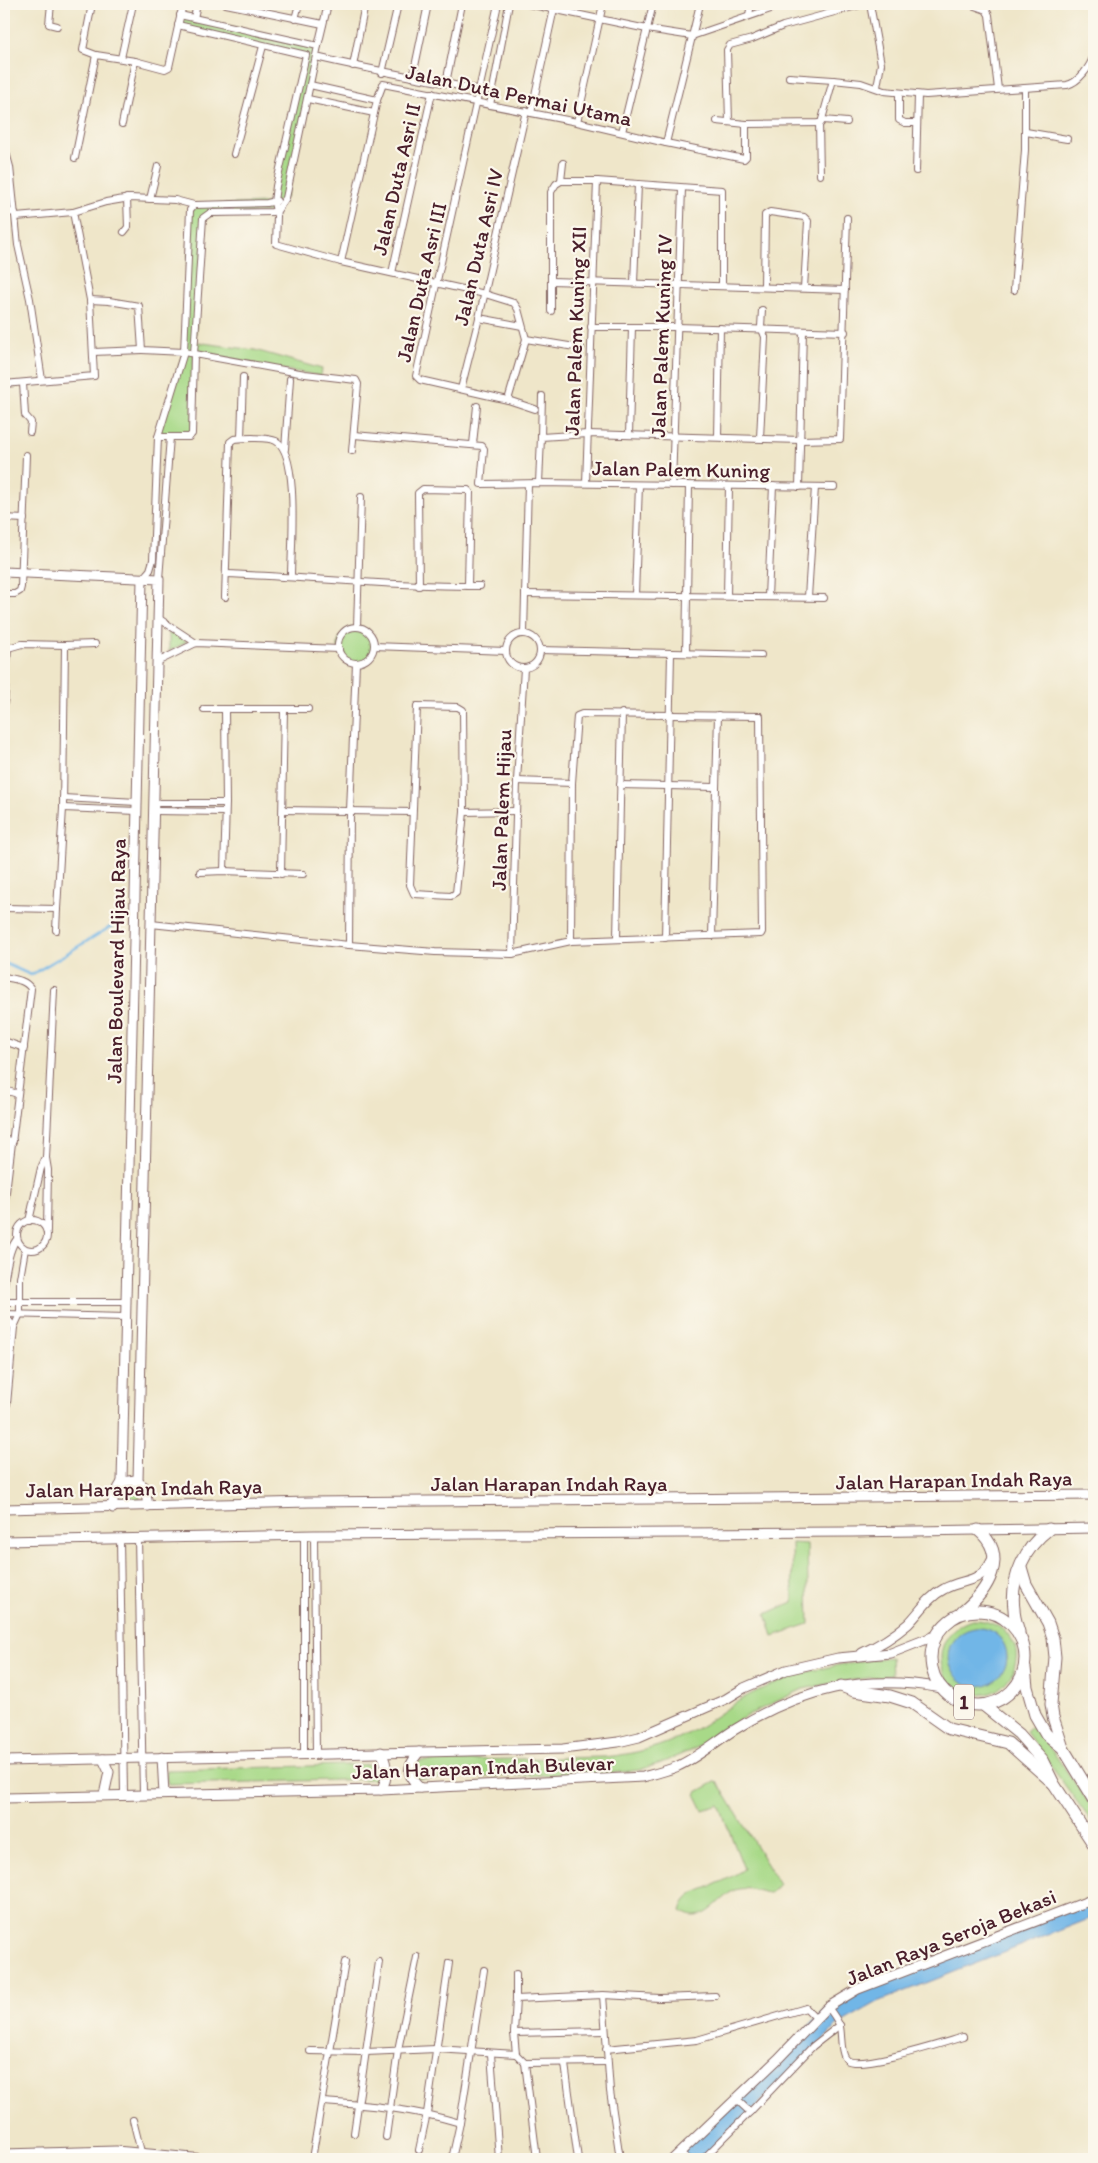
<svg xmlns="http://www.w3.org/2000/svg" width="1098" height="2163" font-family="Itim,sans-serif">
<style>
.green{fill:#a8d988;stroke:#797c5a;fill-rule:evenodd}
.water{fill:#71b6e7;stroke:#5e6a89}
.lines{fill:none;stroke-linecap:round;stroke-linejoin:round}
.stream{stroke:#71b6e7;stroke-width:2.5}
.street-casing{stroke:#846562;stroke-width:8}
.secondary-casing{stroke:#846562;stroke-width:11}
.highway-casing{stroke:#846562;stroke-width:13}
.street{stroke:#fff;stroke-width:6}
.secondary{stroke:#fff;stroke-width:9}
.highway{stroke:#fff;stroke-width:11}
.labels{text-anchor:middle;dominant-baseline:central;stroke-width:4.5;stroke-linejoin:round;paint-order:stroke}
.shield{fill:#fbf7ec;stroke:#7f6065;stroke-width:1}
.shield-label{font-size:20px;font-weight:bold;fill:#4a1f2b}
.street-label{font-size:21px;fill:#4a1f2b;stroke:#fbf7ec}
</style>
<rect width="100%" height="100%" fill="#fbf7ec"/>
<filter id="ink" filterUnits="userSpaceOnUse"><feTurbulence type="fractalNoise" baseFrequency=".02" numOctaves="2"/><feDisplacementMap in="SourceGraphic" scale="10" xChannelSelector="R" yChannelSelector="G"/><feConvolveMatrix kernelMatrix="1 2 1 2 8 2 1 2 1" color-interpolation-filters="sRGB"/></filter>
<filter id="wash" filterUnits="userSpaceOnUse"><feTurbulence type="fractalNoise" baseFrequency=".0096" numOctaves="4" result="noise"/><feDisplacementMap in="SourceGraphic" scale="20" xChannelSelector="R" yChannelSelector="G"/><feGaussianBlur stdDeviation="1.12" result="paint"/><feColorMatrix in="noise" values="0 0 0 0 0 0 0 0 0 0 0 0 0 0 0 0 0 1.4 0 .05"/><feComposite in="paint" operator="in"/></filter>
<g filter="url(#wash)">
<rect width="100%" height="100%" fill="#efe6c9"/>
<g class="green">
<polygon points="182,15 318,46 286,198 274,202 277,211 205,216 195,342 255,350 322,369 321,376 194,354 192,434 158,437 183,352 190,210 194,205 271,203 306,57 178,25"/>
<circle cx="356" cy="645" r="18"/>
<polygon points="169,630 187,642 169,651"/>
<path d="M133,1488L139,1492L140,1502L122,1503C122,1495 125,1489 133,1488Z"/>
<polygon points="792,1543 807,1544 809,1624 773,1636 766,1614 793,1602"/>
<path d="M972,1620C1001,1619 1027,1643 1012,1673C1007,1683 998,1692 986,1694C938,1702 921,1636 972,1620ZM974,1628C994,1628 1006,1639 1007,1659L952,1668L950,1651Z"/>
<path d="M891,1657L892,1675L837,1682L803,1689L746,1716L694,1749L661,1763L639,1770L613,1773L415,1779L416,1764L420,1761L605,1757C635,1754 662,1747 689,1733C711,1722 729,1705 751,1694C799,1670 838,1664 891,1657Z"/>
<polygon points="1034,1725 1094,1810 1094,1825 1026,1732"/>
<polygon points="380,1764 382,1772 380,1779 168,1784 166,1777 167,1770"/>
<path d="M717,1781L779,1884L770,1894C760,1891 746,1886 735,1890C718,1897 704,1928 681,1911C686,1892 700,1892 716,1884C726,1880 735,1875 744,1869L719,1805L703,1810L696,1796L697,1792Z"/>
</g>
<g class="water">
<circle cx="978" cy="1657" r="29"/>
<polygon points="1094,1899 1094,1917 878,2002 839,2024 703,2159 673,2159 828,2007 858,1989"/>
</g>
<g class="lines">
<polyline class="stream" points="4,963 31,975 112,926"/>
</g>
</g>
<g filter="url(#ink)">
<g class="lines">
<g class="street-casing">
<g id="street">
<polyline points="51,4 49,24 57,26"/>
<polyline points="92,4 83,50 96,55 135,61 165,69 169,67 183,4"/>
<polyline points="226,4 323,24"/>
<polyline points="498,4 416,376 420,380 508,400 535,409"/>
<polyline points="528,4 647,29 692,36 785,4"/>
<polyline points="870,4 881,64 877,87"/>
<polyline points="969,4 986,10 989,15 998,89"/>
<polyline points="749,15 751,4"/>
<polyline points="194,18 197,4"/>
<polyline points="295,19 299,4"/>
<polyline points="178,25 306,55 276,186 274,202 277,216 276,244 341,262 485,294 514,303 518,309 526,339 508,400"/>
<polyline points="318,46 328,4"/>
<path d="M316,57C370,70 425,79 480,90"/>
<polyline points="121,58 133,4"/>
<polyline points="353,66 365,4"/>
<polyline points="382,73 398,4"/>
<polyline points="413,76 428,4"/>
<polyline points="789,77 833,80"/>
<polyline points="446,83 462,4"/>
<polyline points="310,85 377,100"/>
<polyline points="899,93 899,120 905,123 917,123"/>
<polyline points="308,99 374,113"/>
<polyline points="490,105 509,4"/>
<polyline points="531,113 555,4"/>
<polyline points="823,120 847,122"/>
<path d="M717,121L746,124L821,123L833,80L861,83L884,91L926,95L1067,85C1079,82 1090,67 1094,55"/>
<polyline points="577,122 603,4"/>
<polyline points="729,122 727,50 730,45 752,39 783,26 864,4"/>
<polyline points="819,123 820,175"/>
<polyline points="122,124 135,61"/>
<polyline points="622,132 653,4"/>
<polyline points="1026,132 1067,139"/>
<polyline points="666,143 700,4"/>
<polyline points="4,145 10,167 18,245 30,299 42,380"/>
<polyline points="234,154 263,46"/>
<polyline points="75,158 96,55"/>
<polyline points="916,171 918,95"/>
<polyline points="561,181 563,163"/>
<polyline points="150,199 158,166"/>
<polyline points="4,211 15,213"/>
<polyline points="16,217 73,212 106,202 130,198 175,200 194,205"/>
<polyline points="124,232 128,227 127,198"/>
<polyline points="341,262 377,100 383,84 577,122 666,143 744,159 746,157 746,124"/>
<polyline points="392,273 432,93"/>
<polyline points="551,281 845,290"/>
<polyline points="634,283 638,184"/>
<polyline points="764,287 765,215 770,212 804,217 808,221 804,288"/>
<polyline points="1014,290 1025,150 1025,88"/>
<polyline points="90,300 109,301 139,306 142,350 184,352 305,374 356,380 358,384 352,451"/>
<polyline points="551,311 551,192 556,184 561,181 597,181 722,190 722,285"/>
<polyline points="479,318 522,326"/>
<polyline points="591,327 677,327 845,332"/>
<polyline points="526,339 581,348"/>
<polyline points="93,352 142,350"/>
<polyline points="23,383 25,415 31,422 30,432"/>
<polyline points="4,384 94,376 90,300 73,212"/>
<polyline points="461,389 479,318 526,111"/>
<polyline points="354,435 482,446 484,449 481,484 539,483 834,487"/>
<polyline points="629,435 632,327"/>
<polyline points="158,437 189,437 192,434 194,354 203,218 210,213 272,212 277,211 286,198 318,46 180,15"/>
<polyline points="541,437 542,396"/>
<polyline points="718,437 720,328"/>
<polyline points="241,438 243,377"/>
<polyline points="760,438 765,337 761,327 762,310"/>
<polyline points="473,444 477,406"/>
<polyline points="285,449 290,379"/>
<polyline points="539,483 541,437 588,434 801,440 840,439 847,218"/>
<polyline points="586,483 597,181"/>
<polyline points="672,485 682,188"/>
<polyline points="799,487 803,331"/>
<polyline points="4,518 24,519"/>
<path d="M226,574C311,577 395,587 480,586"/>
<polyline points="142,579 150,570 153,560 158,437 184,352 190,210 194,205 267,203 277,201"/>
<polyline points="159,579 170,437"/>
<polyline points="419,586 418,493 423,489 468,490 470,492 468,586"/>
<polyline points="4,594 15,594 20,591 21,587 26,455"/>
<polyline points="525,594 824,598"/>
<polyline points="635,595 639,485"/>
<polyline points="727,596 729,486"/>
<path d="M225,597L230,442L234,439C244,438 268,437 276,441C300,454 291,550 291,576"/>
<polyline points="768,597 773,486"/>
<polyline points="808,597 815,487"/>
<polyline points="158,618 196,643"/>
<circle cx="356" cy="645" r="18"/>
<polyline points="357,627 361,497"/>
<polyline points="524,633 528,484"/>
<circle cx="523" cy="651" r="17"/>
<polyline points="65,645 95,644"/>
<polyline points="374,646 506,651"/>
<polyline points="540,650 761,655"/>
<polyline points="686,653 689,486"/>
<polyline points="157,662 196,643 339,649"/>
<polyline points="4,706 8,648 22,644 65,645 63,808 57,909 4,908"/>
<polygon points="417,706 458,707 463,710 464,812 456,893 451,896 414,894 410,885"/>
<polyline points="204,709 308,709"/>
<polyline points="517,781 572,783"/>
<polyline points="620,785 715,787"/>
<polyline points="63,798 137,802"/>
<polyline points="154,803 226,803"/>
<polyline points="63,808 137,811"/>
<polyline points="283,810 412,812"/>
<polyline points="154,811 225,812"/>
<polyline points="464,812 516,811"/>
<polyline points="224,871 226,803 225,709"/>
<polyline points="200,872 224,871 303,874"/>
<polyline points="281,874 284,709"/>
<polyline points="151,924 349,945 435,952 512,954 571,941 761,934 762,932 760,716 582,714 577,716 572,783 571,941"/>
<polyline points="56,930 57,909"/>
<polyline points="712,936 718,715"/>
<polyline points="617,938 622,713"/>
<polyline points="665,938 671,653"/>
<polyline points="349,945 350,811 356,663"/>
<polyline points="512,954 517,781 524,668"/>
<path d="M4,977C14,979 26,980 31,989L4,1208"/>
<polyline points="4,1041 24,1048"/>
<polyline points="4,1090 18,1094"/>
<polyline points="4,1140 13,1141"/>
<circle cx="32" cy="1235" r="15"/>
<polyline points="29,1221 41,1168 45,1159"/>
<polyline points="47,1230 48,1170 46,1158 54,990"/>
<polyline points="4,1302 126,1302"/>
<polyline points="4,1314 126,1317"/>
<path d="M14,1327C11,1323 6,1318 5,1313C0,1299 7,1250 17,1239"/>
<polyline points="4,1408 7,1404 14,1327 20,1314 20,1278 25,1249"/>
<polyline points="314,1535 316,1755"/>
<polyline points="138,1538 143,1794"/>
<polyline points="120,1539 124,1794"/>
<polyline points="304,1755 304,1535"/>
<polyline points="516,1974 516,1999"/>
<polyline points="603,1995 610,2091 620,2159"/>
<path d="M828,2007C832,2013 838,2020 840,2027C842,2035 840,2054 847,2060C860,2070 945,2042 963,2037"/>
<polyline points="514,2033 605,2031"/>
<polyline points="606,2049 697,2040 806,2008 817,2019"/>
<polyline points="310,2051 366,2052 436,2049 516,2054 525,2063 537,2159"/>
<polyline points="491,2054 499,2159"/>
<polyline points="516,2054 514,2033 516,1999 603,1995 660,1998 715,1996"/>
<polyline points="525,2063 607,2062"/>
<polyline points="565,2064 578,2159"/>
<polyline points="736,2099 750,2112 813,2046 840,2025"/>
<path d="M323,2102C370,2105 414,2109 460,2123"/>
<polyline points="133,2120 141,2152"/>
<polyline points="354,2133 379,1962"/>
<polyline points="386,2137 398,2050 417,1957"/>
<polyline points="419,2150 427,2113 449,1963"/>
<polyline points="680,2153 688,2159"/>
<polyline points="312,2159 345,1962"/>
<polyline points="452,2159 460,2123 484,1970"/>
<polyline points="703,2159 750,2112"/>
</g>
</g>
<g class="secondary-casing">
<g id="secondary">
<polyline points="4,572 159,579 138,1481"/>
<polyline points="122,1482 142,579"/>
<polyline points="113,1508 113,1497 122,1482 135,1480 145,1487 148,1506"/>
<polyline points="4,1509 309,1502 1094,1495"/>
<polyline points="4,1541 314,1535 852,1532 1094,1528"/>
<path d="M862,1653C878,1646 894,1636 908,1624C920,1612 928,1597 944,1589C964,1578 981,1584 992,1560"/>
<path d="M419,1752C407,1767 405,1774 420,1788"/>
<polyline points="162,1757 164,1794"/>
<polyline points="103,1759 109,1772 104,1795"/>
<polyline points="4,1761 563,1749 618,1742 639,1737 726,1699 744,1688 786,1670 838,1658 891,1653 937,1635"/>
<path d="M381,1790C389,1777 388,1765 381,1752"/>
<path d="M4,1798L381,1790L643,1777C654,1774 666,1771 676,1767C697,1758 715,1742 734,1730C801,1688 864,1674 942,1688"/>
<polyline points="4,2154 116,2151 204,2159"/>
<polyline points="673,2159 778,2059 828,2007 858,1989 1094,1899"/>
</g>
</g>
<g class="highway-casing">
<g id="highway">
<polyline points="1021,1567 1026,1584 1048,1623 1053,1638 1055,1657 1051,1704 1053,1717 1063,1748"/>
<circle cx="978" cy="1658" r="47"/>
<path d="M962,1612C988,1591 1010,1556 978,1530"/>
<path d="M1019,1632C1017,1625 1014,1617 1014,1609C1010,1578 1025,1547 1049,1529"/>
<polyline points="1025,1668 1027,1687 1035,1715 1046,1734 1063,1748 1094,1799"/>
<polyline points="841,1686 854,1691 890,1696 912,1703 949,1729 1008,1743 1054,1784"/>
<polyline points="983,1705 1019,1734 1042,1760 1054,1784 1094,1845"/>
</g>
</g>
<use href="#street" class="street"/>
<use href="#secondary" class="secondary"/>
<use href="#highway" class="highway"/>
</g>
</g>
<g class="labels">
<rect class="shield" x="954" y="1684.5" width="20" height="35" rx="4"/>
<g class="shield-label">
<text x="964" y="1702">1</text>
</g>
<g class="street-label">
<text transform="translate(519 95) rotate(12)">Jalan Duta Permai Utama</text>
<text transform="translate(396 179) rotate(-77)">Jalan Duta Asri II</text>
<text transform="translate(478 247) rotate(-77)">Jalan Duta Asri IV</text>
<text transform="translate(421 282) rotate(-77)">Jalan Duta Asri III</text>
<text transform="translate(575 331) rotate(-88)">Jalan Palem Kuning XII</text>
<text transform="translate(661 336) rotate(-88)">Jalan Palem Kuning IV</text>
<text transform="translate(681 469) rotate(1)">Jalan Palem Kuning</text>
<text transform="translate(501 810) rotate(-88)">Jalan Palem Hijau</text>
<text transform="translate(116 961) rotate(-89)">Jalan Boulevard Hijau Raya</text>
<text transform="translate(954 1480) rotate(-1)">Jalan Harapan Indah Raya</text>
<text x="549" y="1483">Jalan Harapan Indah Raya</text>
<text transform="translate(144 1488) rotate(-1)">Jalan Harapan Indah Raya</text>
<text transform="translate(483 1767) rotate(-2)">Jalan Harapan Indah Bulevar</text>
<text transform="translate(951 1937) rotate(-22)">Jalan Raya Seroja Bekasi</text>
</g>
</g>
<rect width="1098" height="2163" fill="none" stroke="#fbf7ec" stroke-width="20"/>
</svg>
